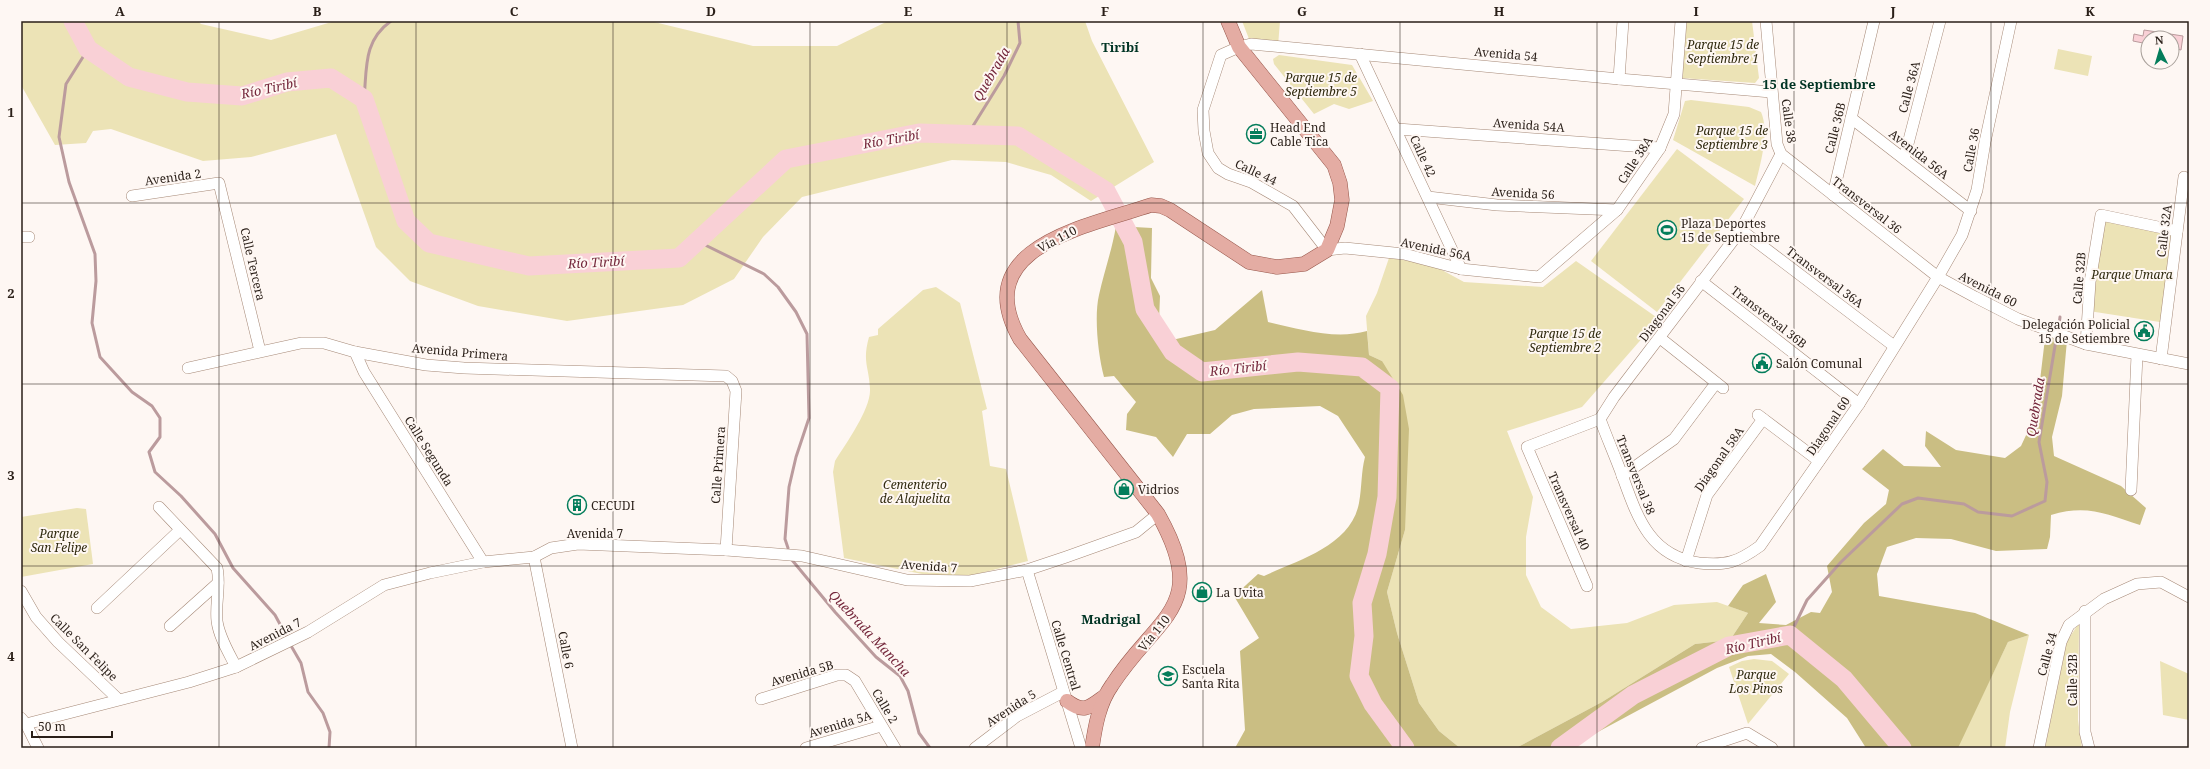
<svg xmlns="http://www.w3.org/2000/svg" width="2210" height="769" font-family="'Noto Serif',serif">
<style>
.green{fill:#ece3b6}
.forest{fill:#cabe83}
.water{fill:#f9d0d6;stroke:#bb9b9d}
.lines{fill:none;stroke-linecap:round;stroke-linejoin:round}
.stream{stroke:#bb9b9d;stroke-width:3}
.river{stroke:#f9d0d6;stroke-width:19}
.minor-casing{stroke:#a68977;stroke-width:12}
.major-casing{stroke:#97574b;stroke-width:15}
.minor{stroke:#fff;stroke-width:11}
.major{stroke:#e4aca3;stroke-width:14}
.grid{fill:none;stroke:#2a1f18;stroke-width:1;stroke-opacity:0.55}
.labels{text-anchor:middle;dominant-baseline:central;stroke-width:4;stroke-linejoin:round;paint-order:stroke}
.park-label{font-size:12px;font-style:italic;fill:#2f290e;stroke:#fef7f3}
.street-label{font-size:12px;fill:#2a1f18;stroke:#fef7f3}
.poi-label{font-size:12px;fill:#2a1f18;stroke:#fef7f3;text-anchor:start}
.neighbourhood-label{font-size:13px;font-weight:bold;fill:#003424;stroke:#fef7f3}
.water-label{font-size:13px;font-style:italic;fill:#74273b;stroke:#fef7f3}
.neatline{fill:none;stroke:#2a1f18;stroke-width:1.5}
.grid-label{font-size:13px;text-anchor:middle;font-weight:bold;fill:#2a1f18}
</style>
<rect width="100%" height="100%" fill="#fef7f3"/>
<g class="green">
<polygon points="21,21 198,21 201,24 271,40 335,21 650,21 753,46 837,46 888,21 1085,21 1092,41 1154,162 1091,201 1051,175 1006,162 952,160 802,197 763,237 734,279 683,305 567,321 478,306 410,281 376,247 336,134 251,157 203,161 111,129 93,131 86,143 55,145 21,85"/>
<polygon points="1242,21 1280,21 1278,46 1251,44"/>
<polygon points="1685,21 1752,21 1759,78 1755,83 1681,78"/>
<polygon points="2058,49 2092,56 2088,76 2054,69"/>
<polygon points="1279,55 1352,65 1373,101 1349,109 1334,104 1314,114 1274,64 1273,59"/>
<path d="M1691,100L1749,107L1761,112C1770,133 1760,165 1755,186L1673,140L1685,101Z"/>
<polygon points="1677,149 1744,199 1657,312 1591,261"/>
<polygon points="2101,215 2177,231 2166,323 2089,311"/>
<polygon points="1389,258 1431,264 1464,282 1543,287 1576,261 1659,319 1582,407 1507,431 1533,497 1526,537 1526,575 1541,607 1571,629 1627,623 1674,605 1717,602 1748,613 1730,640 1695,644 1602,702 1516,748 1460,748 1439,731 1419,703 1397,633 1387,592 1405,530 1382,361 1369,355 1366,316 1377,293"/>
<path d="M936,287L960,303L987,409L982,411L990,466L1006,469L1028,561L966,577L922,574L844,558L833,472L835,461C846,443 871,409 870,389C869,366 862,362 869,337L878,335V329L923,290Z"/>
<polygon points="77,508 86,509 93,564 21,577 21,517"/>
<polygon points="2079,623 2078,720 2082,748 2045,748 2067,641"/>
<polygon points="2029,635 2010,712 2005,748 1957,748 2008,642"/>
<polygon points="1754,659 1772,661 1789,674 1748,724 1729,667 1742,661"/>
<polygon points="2160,661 2189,674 2189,720 2163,715"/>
</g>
<g class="forest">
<path d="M1116,226L1152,228L1151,278L1160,296L1159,321L1172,340L1215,330L1262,290L1268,322C1299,329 1335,340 1367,331L1369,355L1382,361L1403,395L1409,429L1405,530L1387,592L1397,633L1419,703L1439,731L1460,748H1235L1245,730L1240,651L1259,638L1234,596L1258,574L1264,576C1298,560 1351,546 1359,503C1362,487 1361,472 1365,457L1338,416L1320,406L1254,409L1232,415L1210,434H1187L1173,457L1156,437L1126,430L1127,414L1136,402L1114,376L1104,377C1098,355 1094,316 1099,295C1104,272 1112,250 1116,226Z"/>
<path d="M2046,330L2067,340L2062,396L2052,437L2054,456L2121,486L2146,508L2140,525C2106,514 2087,504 2051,515L2050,537L2047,549L1996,551L1951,539L1916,538L1887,547L1877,574L1879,596L1975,613L2029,635L2008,642L1958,748H1866L1847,718L1795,672L1771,654L1748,656L1717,668L1568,748H1516L1602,702L1695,644L1730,640L1748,613L1728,606L1743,585L1766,574L1776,602L1759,623L1786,625L1811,612L1820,613L1832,592L1827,566L1864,523L1886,504L1889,490L1862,469L1883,449L1904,466L1941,467L1925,446L1926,431L1956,450L2005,458L2021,446L2036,414Z"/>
</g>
<polygon class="water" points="2144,30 2183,36 2181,50 2172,48 2172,38 2148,38 2148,44 2133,41 2134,34 2143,36"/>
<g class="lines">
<g class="stream">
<polyline points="88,49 66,84 59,137 69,182 95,254 96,281 92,323 100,357 132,392 152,406 160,418 160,437 149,452 155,472 181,496 215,534 233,568 275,615 288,639"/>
<path d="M364,99C367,68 363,41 391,21"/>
<polyline points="968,134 1004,76 1020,43 1018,21"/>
<polyline points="697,241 764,274 778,287 796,312 807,334 809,418 796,457 789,487 785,539 788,548"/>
<polyline points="2059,325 2060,317"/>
<polyline points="792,560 835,612 876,657 900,676 908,691 919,733 930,748"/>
<polyline points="1790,635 1807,600 1841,562 1902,504 1918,498 1964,504 1978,512 2012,516 2045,501 2047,482 2039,442 2056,340"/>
<polyline points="290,644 301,663 308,692 323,713 330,732 329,748"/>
</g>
<g class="river">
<polyline points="73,21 88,49 129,77 187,92 242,96 287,82 331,78 364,99 406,221 429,243 529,266 679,258 786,159 919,133 1018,136 1106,191 1133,242 1145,309 1173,352 1202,372 1298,362 1362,367 1390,388 1387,497 1377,554 1362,603 1364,636 1359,676 1373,704 1405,748"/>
<polyline points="1560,748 1633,695 1729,646 1790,635 1844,679 1902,748"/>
</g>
<g class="minor-casing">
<g id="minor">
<polyline points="1681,21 1674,114 1660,148 1617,210 1539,277 1461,269 1404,254 1345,248 1327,250 1293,206 1251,182 1228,174 1218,168 1208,153 1204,131 1203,110 1221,55 1239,47 1251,44 1619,79 1771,92"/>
<polyline points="1766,21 1777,144 1781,154 1938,277 1975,297 2018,319 2086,344 2189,364"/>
<polyline points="1360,54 1461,269"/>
<polyline points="1619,79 1623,21"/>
<polyline points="1851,118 1971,211"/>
<polyline points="1397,129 1660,148"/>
<polyline points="1904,159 1940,21"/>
<polyline points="1833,195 1874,21"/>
<polyline points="132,196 219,183 260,351"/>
<polyline points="1428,197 1497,205 1617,210"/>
<polyline points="1741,230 1894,346"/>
<polyline points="21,237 29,237"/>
<polyline points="1701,281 1859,404"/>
<polyline points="1660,338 1723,388"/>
<polyline points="2086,344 2090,282 2101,215 2177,231"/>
<polyline points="355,352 364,372 483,562"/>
<polyline points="2161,359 2184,177"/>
<polyline points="188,368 301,343 324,343 355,352 426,365 464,368 726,376 732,381 736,391 726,550"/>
<polyline points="1758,415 1819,461"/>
<path d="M1600,419C1607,438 1615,456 1622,475C1637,516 1649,556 1699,563C1726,566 1738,562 1760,546L1859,404L1938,277L1962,235L1977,190L1985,142L2011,21"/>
<polyline points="1622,476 1674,439 1716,383"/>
<polyline points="2131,490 2137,355"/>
<path d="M159,507L217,568C221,585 215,603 217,621C219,637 229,653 236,667"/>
<polyline points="534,557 572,748"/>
<polyline points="1686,561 1707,495 1763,419"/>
<polyline points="1027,570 1081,748"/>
<polyline points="1587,586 1527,447 1600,419 1614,397 1741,230 1781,154"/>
<polyline points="21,591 36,617 58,642 118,699"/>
<polyline points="97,608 180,530"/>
<polyline points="2085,611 2085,732 2089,748"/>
<polyline points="170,626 218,583"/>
<polyline points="761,699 837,675 846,675 855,681 895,748"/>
<polyline points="21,718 26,724 38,748"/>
<polyline points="26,724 189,682 236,667 308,632 384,585 430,573 483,562 534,557 551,548 578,544 726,550 802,556 907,580 970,581 1027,570 1066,557 1136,532 1158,514"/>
<polyline points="806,748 881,726"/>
<polyline points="975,748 1017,716 1063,692"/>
<polyline points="1702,748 1747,733 1772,748"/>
<polyline points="2039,748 2061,642 2069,625 2104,599 2137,584 2161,582 2189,597"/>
</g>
</g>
<g class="major-casing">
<g id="major">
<path d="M1067,701C1084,714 1090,707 1105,696"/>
<path d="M1092,748C1095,727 1099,703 1112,685C1157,615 1211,608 1158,514L1020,339C967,246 1090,226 1151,205L1161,206L1170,210L1249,262L1277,267L1304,264L1327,250L1337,226L1342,200L1340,183L1334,165L1239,47L1228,21"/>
</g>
</g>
<use href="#minor" class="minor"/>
<use href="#major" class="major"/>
</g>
<path class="grid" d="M219,21V748M416,21V748M613,21V748M810,21V748M1007,21V748M1203,21V748M1400,21V748M1597,21V748M1794,21V748M1991,21V748M21,203H2189M21,384H2189M21,566H2189"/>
<defs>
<g id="office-ring" transform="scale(1)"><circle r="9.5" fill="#fef7f3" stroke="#047d5b" stroke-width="1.5"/><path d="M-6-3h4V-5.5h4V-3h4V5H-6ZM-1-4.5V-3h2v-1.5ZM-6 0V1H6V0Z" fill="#047d5b"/></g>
<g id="stadium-ring" transform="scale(1)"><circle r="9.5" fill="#fef7f3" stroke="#047d5b" stroke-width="1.5"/><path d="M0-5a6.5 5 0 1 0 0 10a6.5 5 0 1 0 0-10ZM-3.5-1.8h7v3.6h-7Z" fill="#047d5b"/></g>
<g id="civic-ring" transform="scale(1)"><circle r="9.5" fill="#fef7f3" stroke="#047d5b" stroke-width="1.5"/><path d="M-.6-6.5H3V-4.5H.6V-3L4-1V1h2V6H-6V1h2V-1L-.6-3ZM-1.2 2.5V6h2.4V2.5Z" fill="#047d5b"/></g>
<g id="shop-ring" transform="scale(1)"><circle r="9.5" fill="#fef7f3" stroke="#047d5b" stroke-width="1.5"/><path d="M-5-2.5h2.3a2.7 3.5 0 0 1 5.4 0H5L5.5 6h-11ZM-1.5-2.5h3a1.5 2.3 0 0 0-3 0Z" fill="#047d5b"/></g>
<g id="building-ring" transform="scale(1)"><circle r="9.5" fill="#fef7f3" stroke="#047d5b" stroke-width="1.5"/><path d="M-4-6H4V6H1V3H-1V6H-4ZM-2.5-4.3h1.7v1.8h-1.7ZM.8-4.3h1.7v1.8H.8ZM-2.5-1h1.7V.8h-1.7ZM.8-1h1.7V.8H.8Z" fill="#047d5b"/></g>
<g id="school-ring" transform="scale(1)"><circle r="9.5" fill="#fef7f3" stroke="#047d5b" stroke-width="1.5"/><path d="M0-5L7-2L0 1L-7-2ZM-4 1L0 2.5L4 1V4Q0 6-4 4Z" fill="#047d5b"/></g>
</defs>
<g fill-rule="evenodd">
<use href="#office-ring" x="1256" y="134"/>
<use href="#stadium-ring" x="1667" y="230"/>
<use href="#civic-ring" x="2144" y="331"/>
<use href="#civic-ring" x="1762" y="363"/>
<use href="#shop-ring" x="1124" y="489"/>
<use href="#building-ring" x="577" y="505"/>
<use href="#shop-ring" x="1202" y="592"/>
<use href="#school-ring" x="1168" y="676"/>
</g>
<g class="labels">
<g class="park-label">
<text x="1723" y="44">Parque 15 de<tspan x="1723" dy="14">Septiembre 1</tspan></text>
<text x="1321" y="77">Parque 15 de<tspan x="1321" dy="14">Septiembre 5</tspan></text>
<text x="1732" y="130">Parque 15 de<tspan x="1732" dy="14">Septiembre 3</tspan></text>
<text x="2132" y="274">Parque Umara</text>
<text x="1565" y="333">Parque 15 de<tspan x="1565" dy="14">Septiembre 2</tspan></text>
<text x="915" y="484">Cementerio<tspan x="915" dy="14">de Alajuelita</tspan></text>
<text x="59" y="533">Parque<tspan x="59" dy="14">San Felipe</tspan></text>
<text x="1756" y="674">Parque<tspan x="1756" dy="14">Los Pinos</tspan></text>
</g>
<g class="street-label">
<text transform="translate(1506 54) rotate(5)">Avenida 54</text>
<text transform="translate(1909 87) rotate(-75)">Calle 36A</text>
<text transform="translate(1789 121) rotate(82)">Calle 38</text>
<text transform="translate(1529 125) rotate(4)">Avenida 54A</text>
<text transform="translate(1835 128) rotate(-76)">Calle 36B</text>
<text transform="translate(1971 150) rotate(-80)">Calle 36</text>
<text transform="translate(1919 154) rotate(38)">Avenida 56A</text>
<text transform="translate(1423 156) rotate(65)">Calle 42</text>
<text transform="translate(1635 160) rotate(-57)">Calle 38A</text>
<text transform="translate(1256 172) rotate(25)">Calle 44</text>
<text transform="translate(173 177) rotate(-8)">Avenida 2</text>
<text transform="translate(1523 193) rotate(3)">Avenida 56</text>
<text transform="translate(1867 205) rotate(38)">Transversal 36</text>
<text transform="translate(2164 231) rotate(-83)">Calle 32A</text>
<text transform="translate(1057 239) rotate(-28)">Vía 110</text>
<text transform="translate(1436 249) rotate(12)">Avenida 56A</text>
<text transform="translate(253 264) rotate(77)">Calle Tercera</text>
<text transform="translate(1825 277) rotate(37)">Transversal 36A</text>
<text transform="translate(2079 278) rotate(-85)">Calle 32B</text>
<text transform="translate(1988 289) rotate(27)">Avenida 60</text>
<text transform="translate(1662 313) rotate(-53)">Diagonal 56</text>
<text transform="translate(1769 317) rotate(38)">Transversal 36B</text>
<text transform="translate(460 352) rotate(5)">Avenida Primera</text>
<text transform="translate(1828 426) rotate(-56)">Diagonal 60</text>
<text transform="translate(429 451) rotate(58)">Calle Segunda</text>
<text transform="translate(1719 459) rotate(-55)">Diagonal 58A</text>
<text transform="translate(718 465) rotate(-86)">Calle Primera</text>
<text transform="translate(1636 475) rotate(68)">Transversal 38</text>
<text transform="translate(1569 511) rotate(66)">Transversal 40</text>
<text x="595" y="533">Avenida 7</text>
<text transform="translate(929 566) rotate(4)">Avenida 7</text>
<text transform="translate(1154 633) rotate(-51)">Vía 110</text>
<text transform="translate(275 634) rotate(-27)">Avenida 7</text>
<text transform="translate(84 647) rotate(45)">Calle San Felipe</text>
<text transform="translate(566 650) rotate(79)">Calle 6</text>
<text transform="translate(2047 654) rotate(-75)">Calle 34</text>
<text transform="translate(1066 655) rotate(73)">Calle Central</text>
<text transform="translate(802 673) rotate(-16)">Avenida 5B</text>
<text transform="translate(2072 680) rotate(-90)">Calle 32B</text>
<text transform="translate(885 706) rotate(59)">Calle 2</text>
<text transform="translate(1011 708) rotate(-33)">Avenida 5</text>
<text transform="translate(840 724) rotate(-17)">Avenida 5A</text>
</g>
<g class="poi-label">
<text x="1270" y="127">Head End<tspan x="1270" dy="14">Cable Tica</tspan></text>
<text x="1681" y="223">Plaza Deportes<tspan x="1681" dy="14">15 de Septiembre</tspan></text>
<text x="2130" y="324" text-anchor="end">Delegación Policial<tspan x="2130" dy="14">15 de Setiembre</tspan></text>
<text x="1776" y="363">Salón Comunal</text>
<text x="1138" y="489">Vidrios</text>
<text x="591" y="505">CECUDI</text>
<text x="1216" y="592">La Uvita</text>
<text x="1182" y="669">Escuela<tspan x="1182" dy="14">Santa Rita</tspan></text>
</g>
<g class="neighbourhood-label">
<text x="1120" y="47">Tiribí</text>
<text x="1819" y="84">15 de Septiembre</text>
<text x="1111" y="619">Madrigal</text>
</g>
<g class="water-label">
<text transform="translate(991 74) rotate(-60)">Quebrada</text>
<text transform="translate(269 88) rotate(-12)">Río Tiribí</text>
<text transform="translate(891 139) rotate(-10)">Río Tiribí</text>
<text transform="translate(596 262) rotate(-3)">Río Tiribí</text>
<text transform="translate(1238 368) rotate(-6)">Río Tiribí</text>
<text transform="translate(2035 407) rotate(-81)">Quebrada</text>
<text transform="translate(870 633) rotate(47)">Quebrada Mancha</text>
<text transform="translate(1753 643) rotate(-13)">Río Tiribí</text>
</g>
</g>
<rect width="2210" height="769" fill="none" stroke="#fef7f3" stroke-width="44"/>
<g transform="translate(2160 50) rotate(355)"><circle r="19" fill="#fef7f3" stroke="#a9a19b"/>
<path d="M0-3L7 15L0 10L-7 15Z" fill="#047d5b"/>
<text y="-6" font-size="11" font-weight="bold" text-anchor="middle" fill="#2a1f18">N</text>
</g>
<path d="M32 731v6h80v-6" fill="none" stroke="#2a1f18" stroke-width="2"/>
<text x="38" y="731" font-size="12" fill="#2a1f18" stroke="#fef7f3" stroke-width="3" paint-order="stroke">50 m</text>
<rect x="22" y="22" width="2166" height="725" class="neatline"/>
<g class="grid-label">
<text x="120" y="16">A</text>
<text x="317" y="16">B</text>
<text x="514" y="16">C</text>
<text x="711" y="16">D</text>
<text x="908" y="16">E</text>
<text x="1105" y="16">F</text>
<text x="1302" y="16">G</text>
<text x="1499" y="16">H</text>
<text x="1696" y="16">I</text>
<text x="1893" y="16">J</text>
<text x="2090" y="16">K</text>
<text x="11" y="117">1</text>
<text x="11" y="298">2</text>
<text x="11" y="480">3</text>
<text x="11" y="661">4</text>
</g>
</svg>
